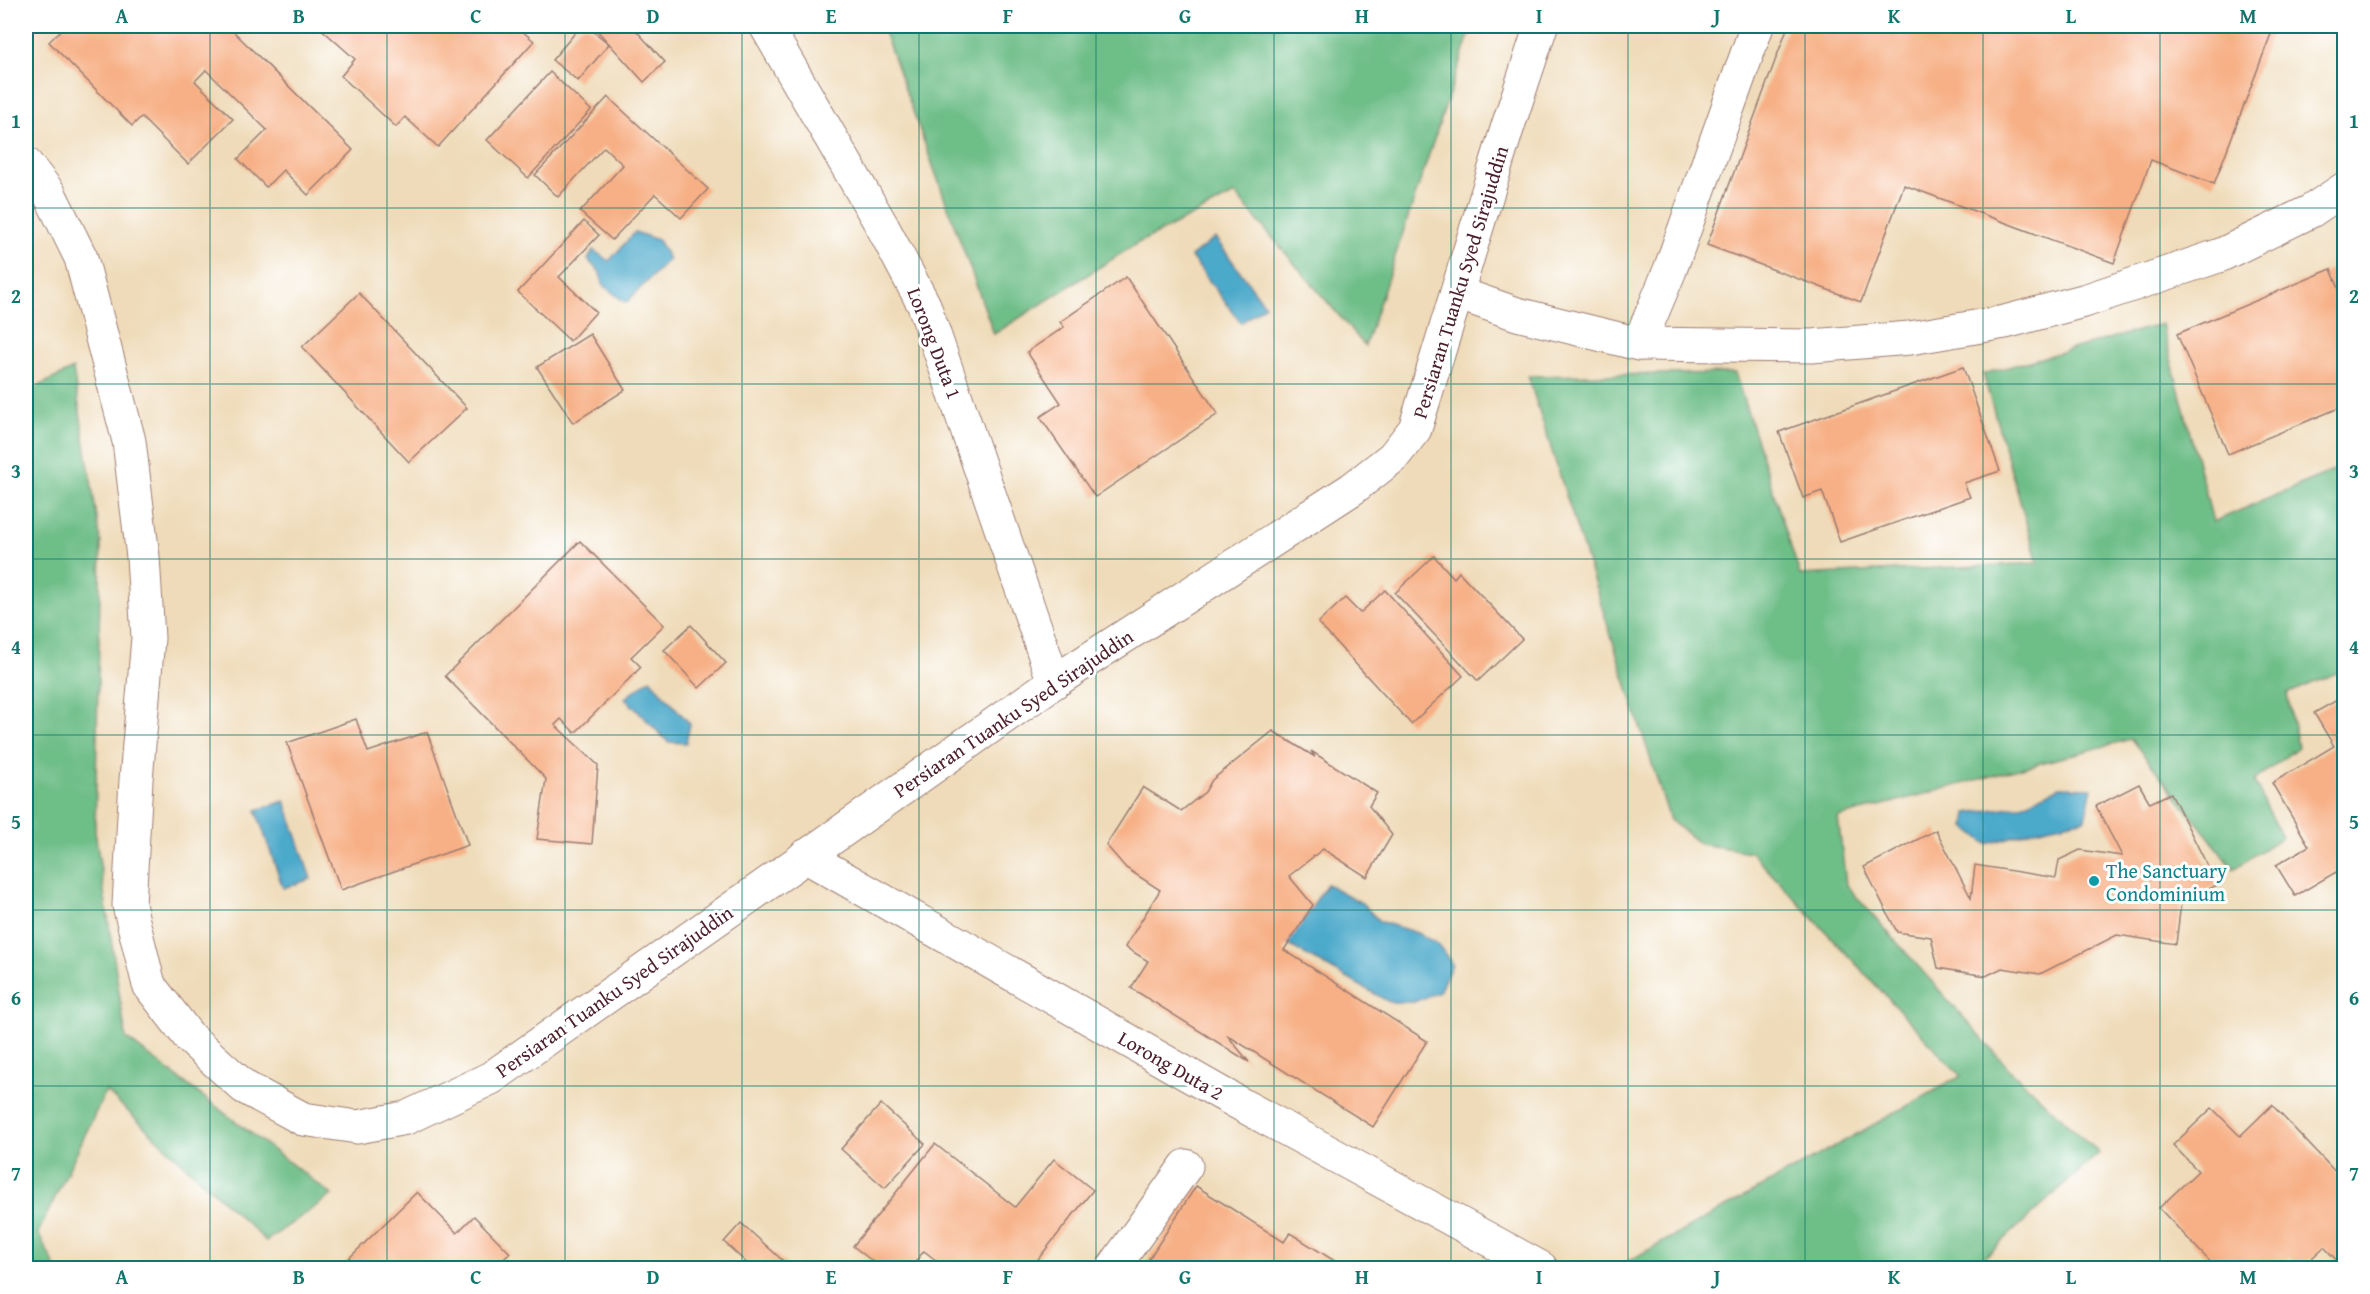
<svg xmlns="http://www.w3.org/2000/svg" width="2370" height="1294" font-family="'Gentium Book Plus',serif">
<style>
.forest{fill:#6ebe88;stroke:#5c6e5a;stroke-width:1.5}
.water{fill:#4ba9ca;stroke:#4a647a;stroke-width:1.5}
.building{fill:#f7b086}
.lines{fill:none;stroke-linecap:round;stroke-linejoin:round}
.minor-casing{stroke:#9c7d72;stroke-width:35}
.minor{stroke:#fff;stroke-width:33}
.grid{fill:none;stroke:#0f766e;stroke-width:1.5;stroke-opacity:0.55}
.culture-dot{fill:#0f9aa8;stroke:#fff;stroke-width:2}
.labels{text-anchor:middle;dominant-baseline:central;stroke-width:6;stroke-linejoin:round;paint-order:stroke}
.street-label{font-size:20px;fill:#4a1f2b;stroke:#fff}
.culture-label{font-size:20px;fill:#0d838f;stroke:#fff;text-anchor:start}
.neatline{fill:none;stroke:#0f766e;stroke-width:2}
.grid-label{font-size:20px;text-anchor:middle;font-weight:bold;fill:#0f766e}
</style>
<rect width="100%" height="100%" fill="#fff"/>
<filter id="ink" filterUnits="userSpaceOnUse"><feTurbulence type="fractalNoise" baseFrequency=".0167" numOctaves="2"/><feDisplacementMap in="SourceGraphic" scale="12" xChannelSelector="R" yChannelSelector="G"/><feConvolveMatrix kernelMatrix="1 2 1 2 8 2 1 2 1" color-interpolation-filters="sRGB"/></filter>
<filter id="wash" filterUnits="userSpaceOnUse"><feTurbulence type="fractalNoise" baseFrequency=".008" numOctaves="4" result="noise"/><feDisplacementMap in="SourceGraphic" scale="24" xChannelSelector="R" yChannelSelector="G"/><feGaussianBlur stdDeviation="1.35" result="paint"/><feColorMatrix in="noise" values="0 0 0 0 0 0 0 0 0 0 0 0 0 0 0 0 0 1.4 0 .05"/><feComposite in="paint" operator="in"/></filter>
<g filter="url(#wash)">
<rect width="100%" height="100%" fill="#efdbb9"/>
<g class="forest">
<polygon points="882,26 1472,26 1365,346 1235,194 1136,244 994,334"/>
<polygon points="2162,324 2213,522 2344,466 2344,670 2287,694 2298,747 2254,781 2282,837 2234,869 2131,739 1838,817 1846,885 2011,1071 2099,1153 1973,1268 1616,1268 1961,1076 1751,852 1700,844 1670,820 1528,376 1735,373 1800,575 2038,563 1983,374"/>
<polygon points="73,369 101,543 95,831 126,1038 332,1195 266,1241 106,1091 38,1233 56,1268 26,1268 26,392"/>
</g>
<g class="water">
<polygon points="635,232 658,240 669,259 626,303 604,286 599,271 588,260 593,250 609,261"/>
<polygon points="1215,238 1265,305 1241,323 1191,257"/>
<polygon points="650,679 690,724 686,743 668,742 625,698"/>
<polygon points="2060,787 2092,788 2085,819 2043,828 1987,844 1965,827 1967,813 2019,806"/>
<polygon points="285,801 311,879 283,888 256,810"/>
<polygon points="1327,884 1362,903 1379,921 1417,933 1438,944 1452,964 1439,992 1414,1002 1389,1002 1287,944"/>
</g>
<g id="blocks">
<g class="building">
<polygon points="65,26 228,26 353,150 308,195 283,170 266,187 238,159 267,130 206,70 195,81 233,119 188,164 141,117 132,126 49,42"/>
<polygon points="318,26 516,26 534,41 438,147 405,117 396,127 341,76 355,59"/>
<polygon points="581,26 587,26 609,44 578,81 552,60"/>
<polygon points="593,26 632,26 665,62 644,82"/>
<polygon points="1788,26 2274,26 2214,184 2151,160 2114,263 1904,185 1861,302 1707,245"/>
<polygon points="550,72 591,110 528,178 487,140"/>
<polygon points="608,97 708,189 681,218 655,194 612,240 580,212 623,165 604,147 558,197 535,175"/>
<polygon points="584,221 599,235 559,277 596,312 570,341 518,292"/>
<polygon points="2331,269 2344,301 2344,406 2228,454 2177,334"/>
<polygon points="1126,277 1218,414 1095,497 1040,417 1061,403 1027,352 1064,327 1060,322"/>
<polygon points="359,293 467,408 409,462 302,347"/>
<polygon points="590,334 625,390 573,423 537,367"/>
<polygon points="1963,367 2000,471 1964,483 1970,497 1840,542 1822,491 1803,498 1779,432"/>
<polygon points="580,541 664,625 631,657 641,667 575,733 561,719 555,725 598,765 592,844 537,839 546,779 445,676"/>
<polygon points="1434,556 1454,578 1459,572 1522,639 1478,681 1395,593"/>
<polygon points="1385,590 1463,676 1411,724 1318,623 1345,598 1360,613"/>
<polygon points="691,625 726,663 699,688 664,650"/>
<polygon points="2344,693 2344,885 2336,872 2295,896 2276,865 2309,846 2272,783 2334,746 2314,713 2341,698 2340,696"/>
<polygon points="356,719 368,752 427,732 468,845 341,890 287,743"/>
<polygon points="1273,731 1315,757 1311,751 1377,793 1369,806 1392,835 1367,877 1323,849 1289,876 1313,905 1284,950 1427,1041 1373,1127 1227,1035 1249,1062 1131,988 1148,961 1125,947 1160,890 1126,868 1106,845 1143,787 1181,811 1205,792 1212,780"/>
<polygon points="2139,784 2150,803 2171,793 2217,885 2181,903 2176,944 2117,935 2040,974 2002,968 1986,976 1938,968 1931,937 1897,932 1864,867 1936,830 1971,898 1975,865 2056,878 2059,860 2080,850 2122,856 2096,806"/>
<polygon points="881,1104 925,1144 885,1188 841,1149"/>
<polygon points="2272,1105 2344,1181 2344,1268 2324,1247 2301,1268 2290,1258 2279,1268 2216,1268 2159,1208 2198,1171 2173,1145 2212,1108 2240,1136"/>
<polygon points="935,1144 1015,1207 1054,1159 1093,1190 1031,1268 946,1268 924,1251 910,1268 881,1268 853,1246"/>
<polygon points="1196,1186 1284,1242 1290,1233 1346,1268 1143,1268"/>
<polygon points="417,1192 457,1233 474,1216 510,1253 495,1268 339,1268"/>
<polygon points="741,1223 791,1268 752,1268 724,1242"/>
</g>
</g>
</g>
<g filter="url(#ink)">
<use href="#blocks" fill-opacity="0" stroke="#9c7d72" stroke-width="1.5"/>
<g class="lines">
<g class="minor-casing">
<g id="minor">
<polyline points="766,26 881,224 924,305 1054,682"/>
<polyline points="26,164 49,193 81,258 129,441 143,557 148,638 136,780 129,905 149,985 190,1038 244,1087 303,1119 357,1127 406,1118 491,1078 1054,682 1352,489 1393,457 1415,429 1507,129 1541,26"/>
<polyline points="1457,293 1517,314 1639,344 1812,346 1910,338 2005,322 2087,300 2221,255 2311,211 2344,189"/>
<polyline points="1639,344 1670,270 1757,26"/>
<polyline points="805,856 1222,1094 1541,1268"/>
<polyline points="1113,1268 1186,1166"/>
</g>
</g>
<use href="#minor" class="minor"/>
</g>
</g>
<path class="grid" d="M210,26V1268M387,26V1268M565,26V1268M742,26V1268M919,26V1268M1096,26V1268M1274,26V1268M1451,26V1268M1628,26V1268M1805,26V1268M1983,26V1268M2160,26V1268M26,208H2344M26,384H2344M26,559H2344M26,735H2344M26,910H2344M26,1086H2344"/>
<circle class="culture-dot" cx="2094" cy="881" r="6"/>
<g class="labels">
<g class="street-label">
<text transform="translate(1460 282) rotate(-73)">Persiaran Tuanku Syed Sirajuddin</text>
<text transform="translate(935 343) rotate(69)">Lorong Duta 1</text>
<text transform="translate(1013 713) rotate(-34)">Persiaran Tuanku Syed Sirajuddin</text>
<text transform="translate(614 991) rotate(-35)">Persiaran Tuanku Syed Sirajuddin</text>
<text transform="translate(1171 1065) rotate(30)">Lorong Duta 2</text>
</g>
<g class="culture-label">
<text x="2106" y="870">The Sanctuary<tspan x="2106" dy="23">Condominium</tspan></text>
</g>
</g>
<rect width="2370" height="1294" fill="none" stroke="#fff" stroke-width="66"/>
<rect x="33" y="33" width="2304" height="1228" class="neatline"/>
<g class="grid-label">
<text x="122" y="23">A</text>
<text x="299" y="23">B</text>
<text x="476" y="23">C</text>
<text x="653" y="23">D</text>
<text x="831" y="23">E</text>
<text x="1008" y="23">F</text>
<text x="1185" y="23">G</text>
<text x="1362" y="23">H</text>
<text x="1539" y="23">I</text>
<text x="1717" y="23">J</text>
<text x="1894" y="23">K</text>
<text x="2071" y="23">L</text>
<text x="2248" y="23">M</text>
<text x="16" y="128">1</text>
<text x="2354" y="128">1</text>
<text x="16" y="303">2</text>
<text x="2354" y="303">2</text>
<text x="16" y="478">3</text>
<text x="2354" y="478">3</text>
<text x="16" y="654">4</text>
<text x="2354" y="654">4</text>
<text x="16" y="829">5</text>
<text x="2354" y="829">5</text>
<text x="16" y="1005">6</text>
<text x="2354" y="1005">6</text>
<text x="16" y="1180">7</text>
<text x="2354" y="1180">7</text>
<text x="122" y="1284">A</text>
<text x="299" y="1284">B</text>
<text x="476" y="1284">C</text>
<text x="653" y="1284">D</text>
<text x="831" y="1284">E</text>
<text x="1008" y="1284">F</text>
<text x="1185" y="1284">G</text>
<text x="1362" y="1284">H</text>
<text x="1539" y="1284">I</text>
<text x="1717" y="1284">J</text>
<text x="1894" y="1284">K</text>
<text x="2071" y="1284">L</text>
<text x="2248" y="1284">M</text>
</g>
</svg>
